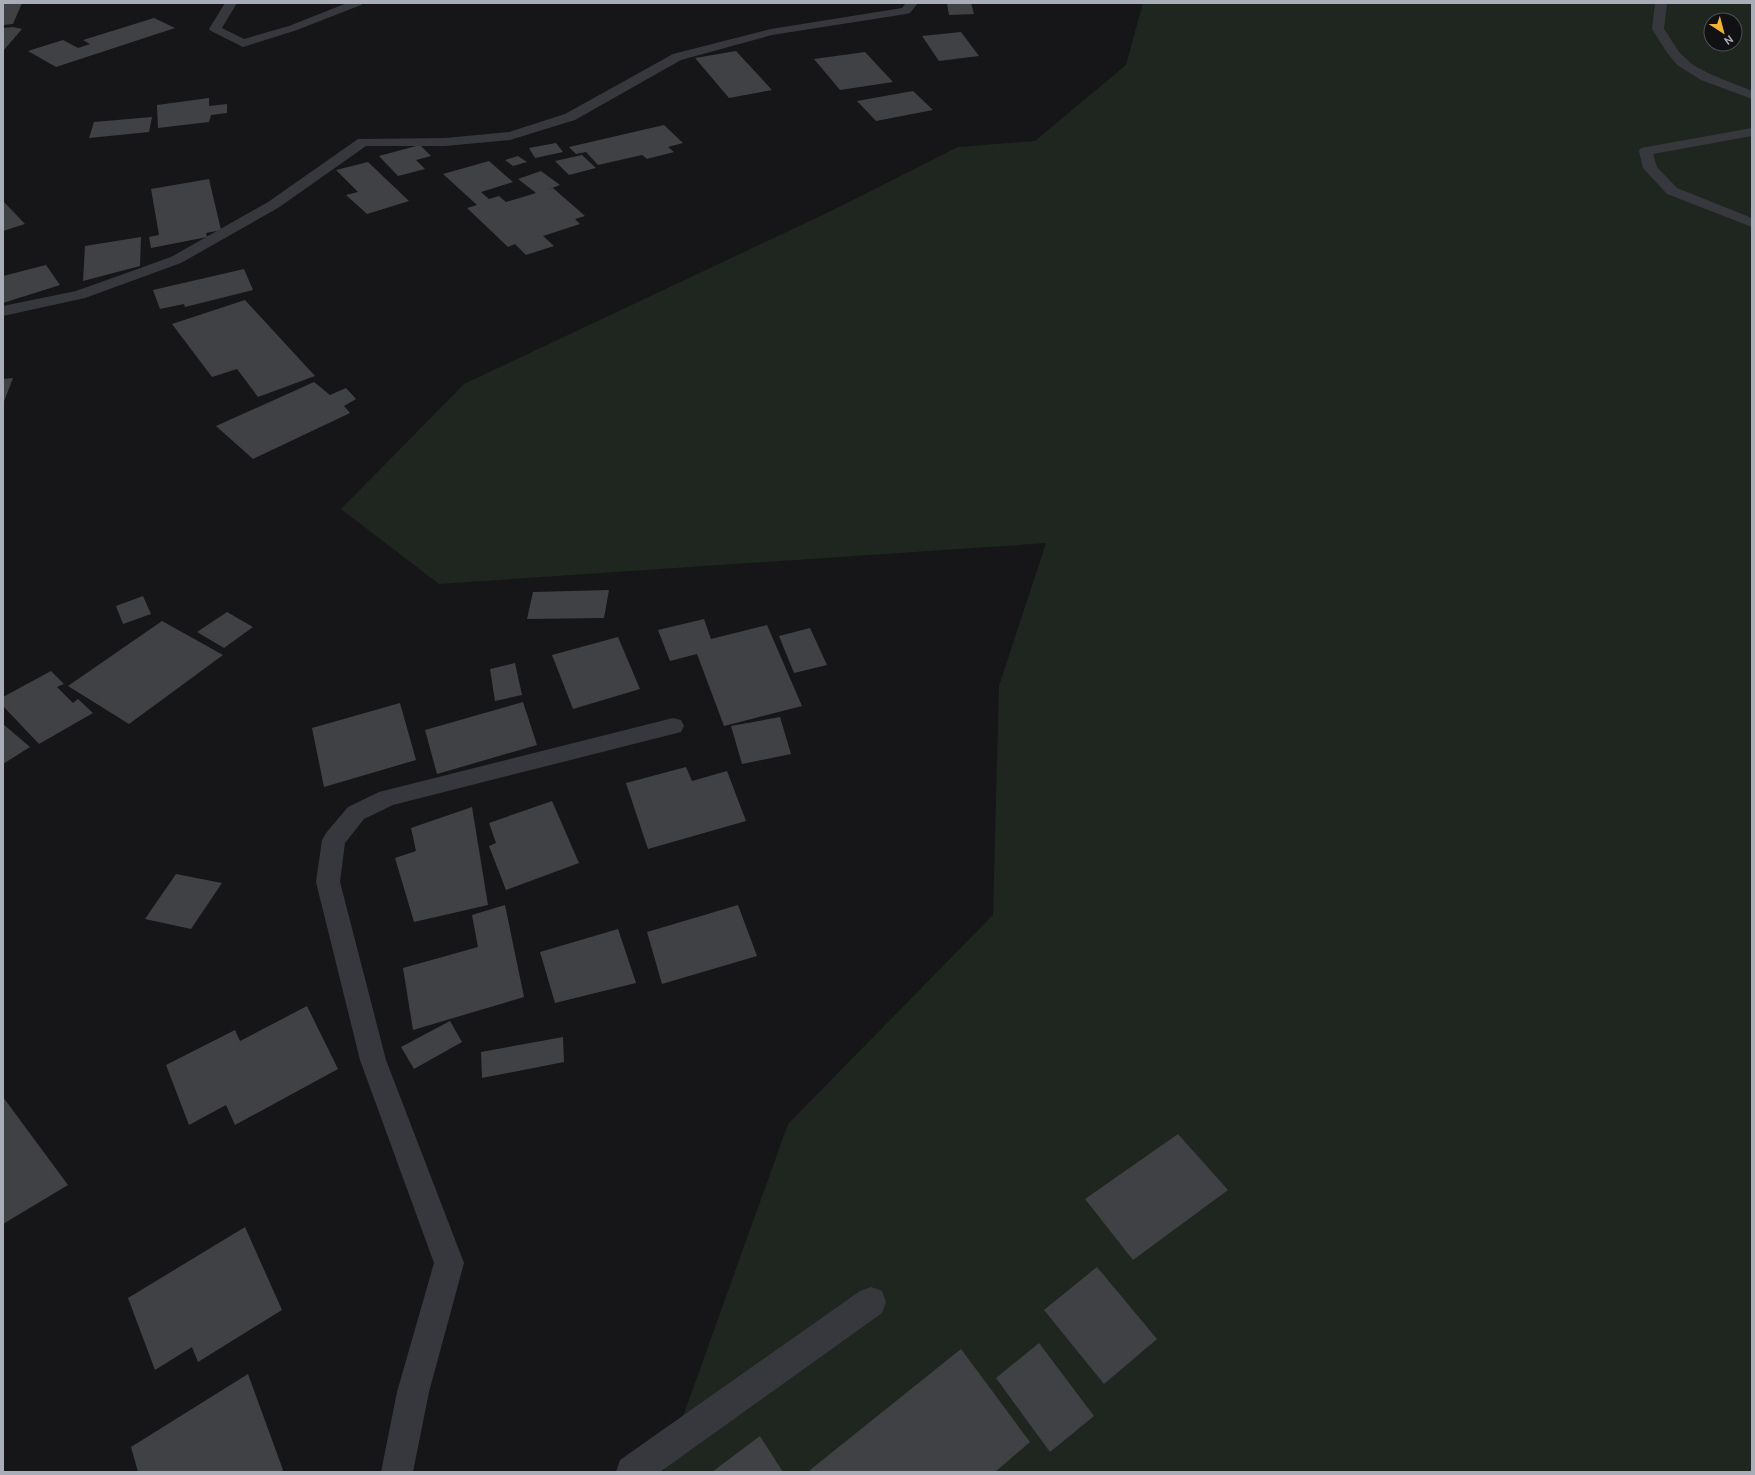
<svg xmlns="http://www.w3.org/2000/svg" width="1755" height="1475" font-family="Ubuntu,sans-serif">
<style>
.green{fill:#1e261f;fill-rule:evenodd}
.building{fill:#404145}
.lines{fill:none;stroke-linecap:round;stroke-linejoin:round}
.minor{fill:#37383d;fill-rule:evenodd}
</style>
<rect width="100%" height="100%" fill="#161618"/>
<path class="green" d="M1143,3H1752V1472H663L788,1124L993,915L999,686L1046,543L439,584L341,509L464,384L831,211L958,147L1035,141L1126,65ZM1711,20H1735V44H1711Z"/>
<g class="building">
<polygon points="3,3 22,3 13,24 3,25"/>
<polygon points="971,3 974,14 949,15 947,4"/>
<polygon points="154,18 175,28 56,67 28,51 63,40 78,48 90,44 83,40"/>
<polygon points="13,27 22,29 3,51 3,28"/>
<polygon points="961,32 979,56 939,61 922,36"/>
<polygon points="736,51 772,90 729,98 695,58"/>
<polygon points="865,52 893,82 840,90 814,59"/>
<polygon points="913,91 933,110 876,121 857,101"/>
<polygon points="209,98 209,106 227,104 227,113 211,115 209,122 158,128 157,105"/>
<polygon points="152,117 149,132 89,138 94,122"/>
<polygon points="664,125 683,143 668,147 674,152 647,159 642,155 598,165 586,152 576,154 569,147"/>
<polygon points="556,143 563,152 535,158 529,148"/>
<polygon points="420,145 431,156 416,160 425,169 398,176 379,156"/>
<polygon points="582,155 596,168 569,175 555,161"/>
<polygon points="518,156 527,162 513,166 505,160"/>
<polygon points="489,161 513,182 481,192 489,199 499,196 506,202 536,193 518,179 541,171 560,185 547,190 553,188 585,216 575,219 580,224 543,236 554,246 526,255 515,244 508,247 467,208 477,205 443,174"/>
<polygon points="368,162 409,201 367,214 346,195 358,192 336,170"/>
<polygon points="209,179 221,230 206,233 207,237 151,248 149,237 159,235 151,189"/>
<polygon points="4,202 25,224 3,231"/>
<polygon points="141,237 140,266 83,281 85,246"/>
<polygon points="46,265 60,285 3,303 3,276"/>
<polygon points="244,269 253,290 185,307 184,304 160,309 153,290"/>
<polygon points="245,300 315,376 258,397 237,369 212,377 172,324"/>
<polygon points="13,378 3,404 3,379"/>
<polygon points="314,382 330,395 346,388 356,399 344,406 350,413 253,459 216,426"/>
<polygon points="609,590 604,618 527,619 533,592"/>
<polygon points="143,596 151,614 123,624 116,606"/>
<polygon points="227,612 253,627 224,648 197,632"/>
<polygon points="704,619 711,639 767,625 802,706 724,726 697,654 670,661 658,630"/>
<polygon points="162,621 223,655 129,724 68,686"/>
<polygon points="810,628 827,665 794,673 779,636"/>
<polygon points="618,637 640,689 573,709 552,655"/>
<polygon points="515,663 522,695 495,701 490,669"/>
<polygon points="51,671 64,684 57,687 73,703 78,699 93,713 39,744 3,706 3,697"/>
<polygon points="523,702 537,745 437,774 425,730"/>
<polygon points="400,703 416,760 324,787 312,728"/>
<polygon points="780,717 791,754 742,764 731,726"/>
<polygon points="3,724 30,747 3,764"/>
<polygon points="686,767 692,781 727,771 746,821 648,849 626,783"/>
<polygon points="552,801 579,863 506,890 489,846 496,843 489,823"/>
<polygon points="472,807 488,905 414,922 395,858 416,851 411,828"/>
<polygon points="176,874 222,883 191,929 145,919"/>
<polygon points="505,905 524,997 413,1030 403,968 478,947 472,915"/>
<polygon points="738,905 757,956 662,984 647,932"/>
<polygon points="618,929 636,983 555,1003 540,952"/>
<polygon points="307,1006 338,1069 235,1125 226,1105 189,1125 166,1065 235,1030 240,1041"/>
<polygon points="450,1021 462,1042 414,1069 401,1047"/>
<polygon points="563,1037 564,1062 482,1078 481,1052"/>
<polygon points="3,1097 68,1185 3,1224"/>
<polygon points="1178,1134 1228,1190 1133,1260 1085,1199"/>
<polygon points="245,1227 282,1310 198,1362 192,1347 155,1370 128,1298"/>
<polygon points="1097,1267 1157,1339 1104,1384 1044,1310"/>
<polygon points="1039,1343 1094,1416 1050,1452 996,1378"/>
<polygon points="961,1349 1030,1442 995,1472 811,1472 810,1470"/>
<polygon points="248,1374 283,1470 280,1472 138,1472 131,1447"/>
<polygon points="760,1436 783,1472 712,1472"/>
</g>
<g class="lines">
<g class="minor">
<polygon points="225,3 237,3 222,28 244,39 289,26 347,3 363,3 361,5 297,30 243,47 211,31 209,29"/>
<polygon points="906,3 918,3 910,13 906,14 772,35 681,60 575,120 510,140 445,146 366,146 278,208 181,263 85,298 3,316 3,306 76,291 171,257 268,202 358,139 445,138 509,132 565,114 673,54 771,29 902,8"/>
<polygon points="1655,3 1667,3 1664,29 1679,52 1693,65 1710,74 1752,91 1752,99 1701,80 1677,65 1666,51 1652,29"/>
<polygon points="1752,128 1752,136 1653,154 1657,167 1677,188 1752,218 1752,227 1667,194 1643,168 1639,151 1641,148"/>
<polygon points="673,718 681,720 684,726 681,732 393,805 364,819 345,843 340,882 386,1060 464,1263 429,1392 413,1472 381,1472 397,1392 434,1263 360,1060 316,882 322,840 326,833 348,807 379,792"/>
<polygon points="871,1287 882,1291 886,1302 882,1313 660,1472 616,1472 620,1460 860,1291"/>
</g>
</g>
<rect width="1755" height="1475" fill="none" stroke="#a8adb8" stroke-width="8"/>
<g transform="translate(1723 32) rotate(144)"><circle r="19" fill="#111113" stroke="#4d4f55"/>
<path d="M0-3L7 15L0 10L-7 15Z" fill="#f2b134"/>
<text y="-6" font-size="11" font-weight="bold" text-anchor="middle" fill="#a8adb8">N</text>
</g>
</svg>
